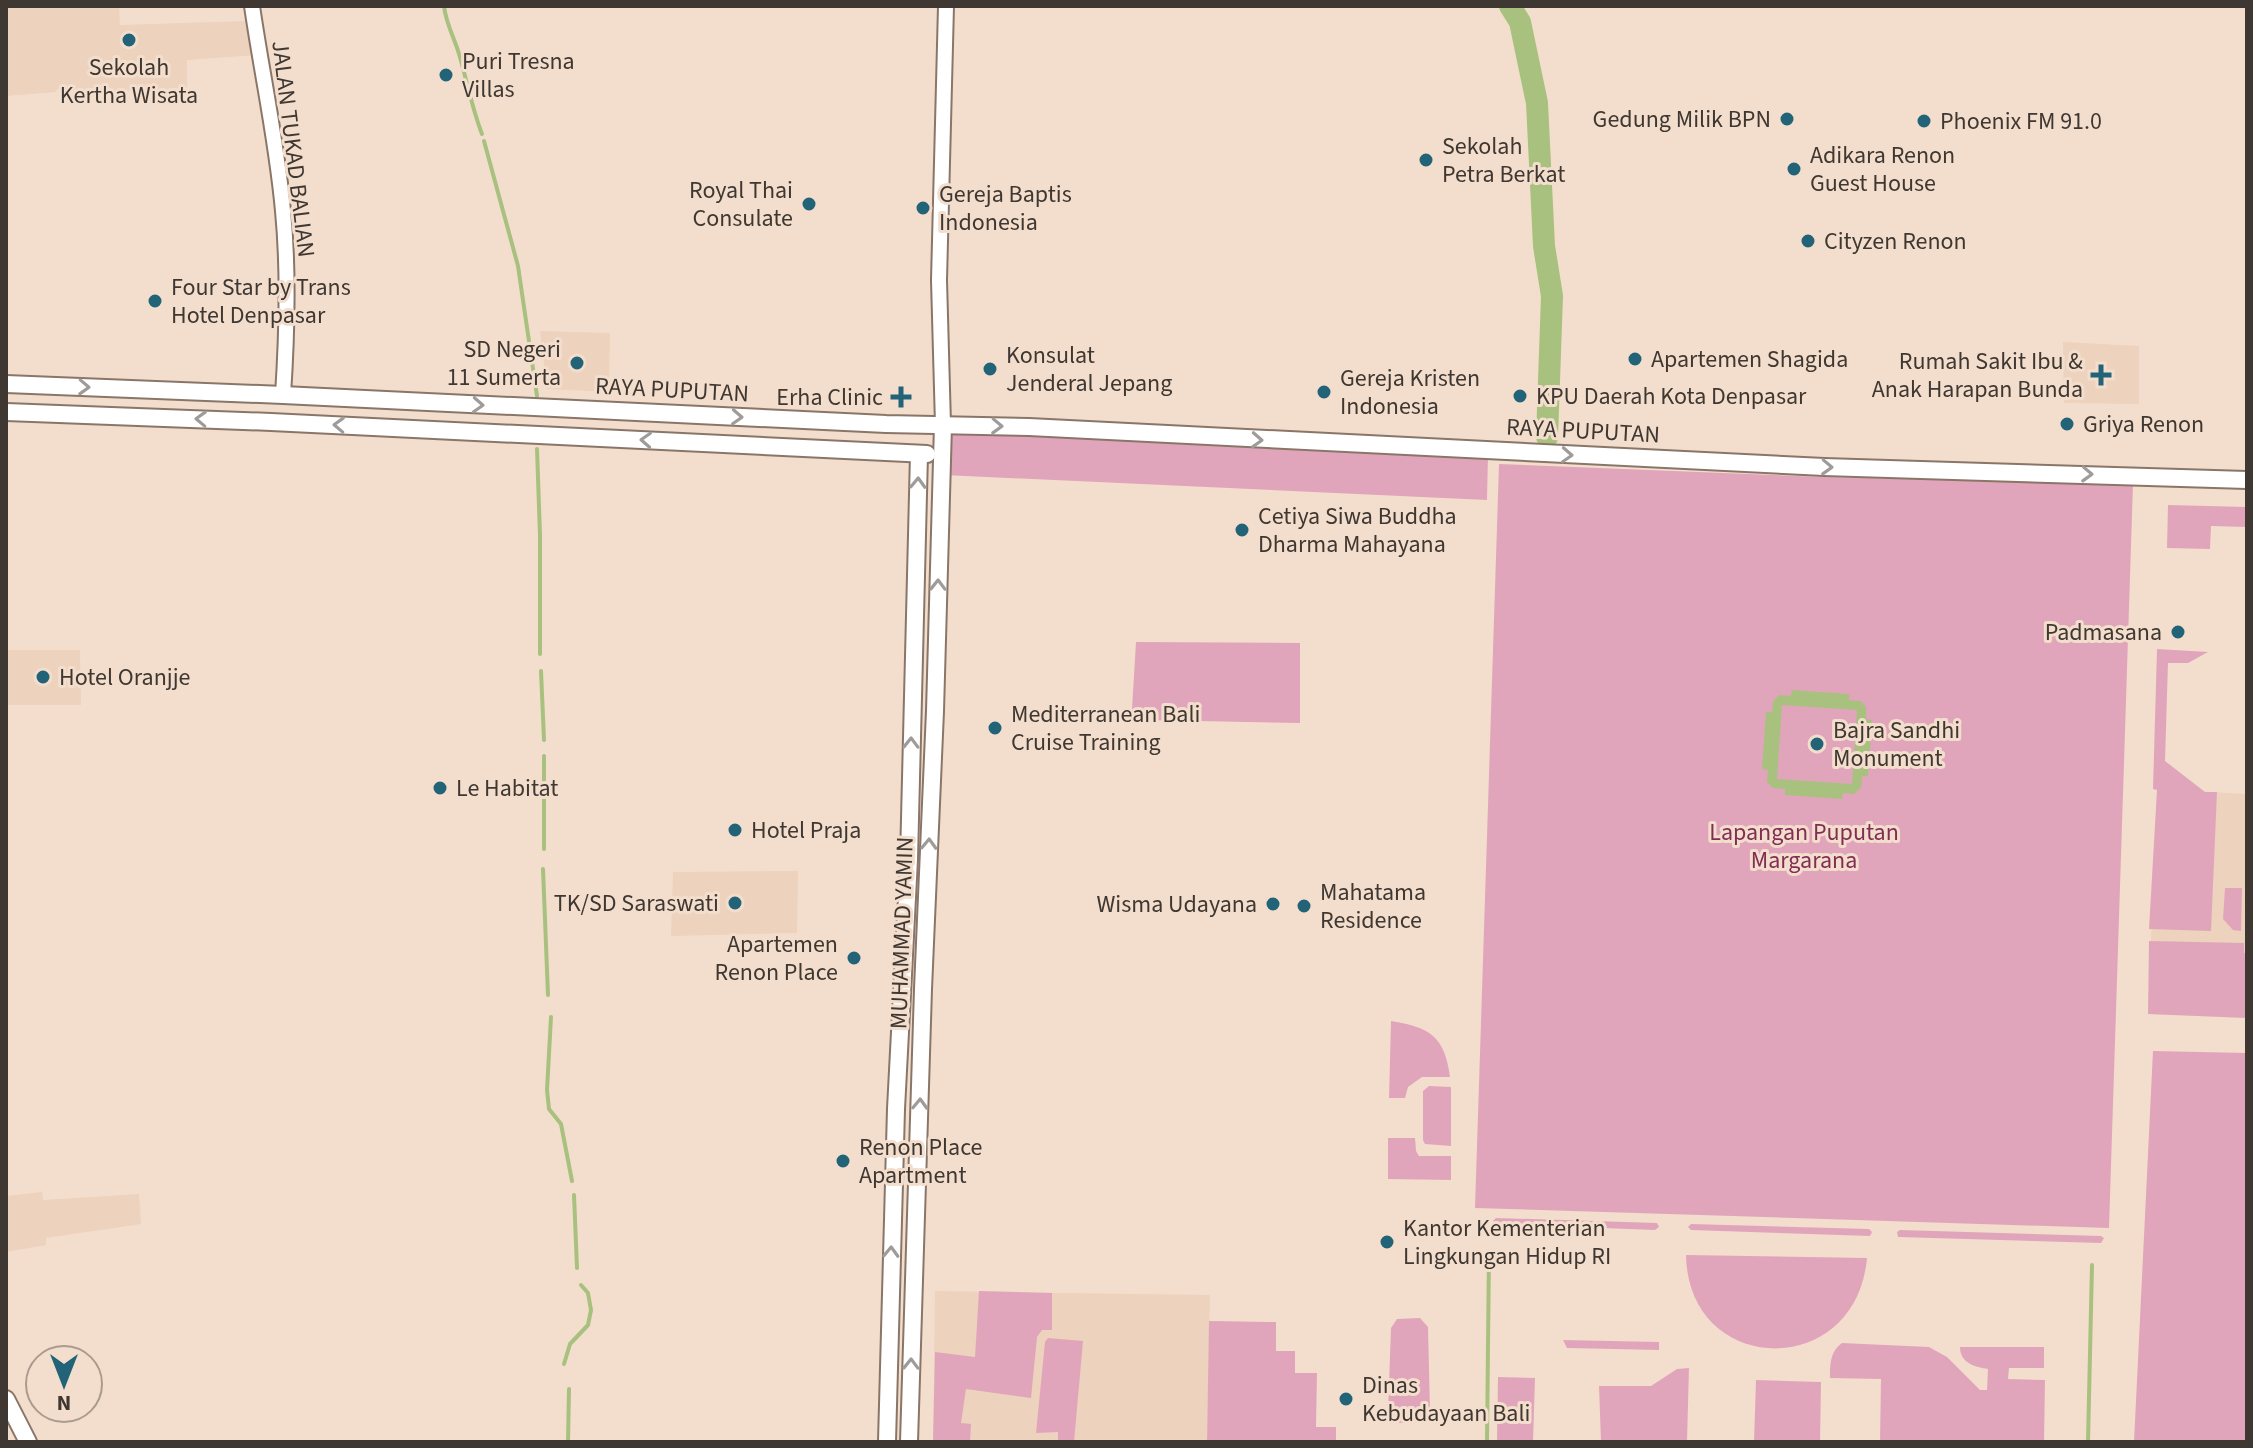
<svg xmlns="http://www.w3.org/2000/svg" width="2253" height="1448" font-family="'Source Sans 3',sans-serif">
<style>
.built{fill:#edd2bd}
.green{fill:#e1a5bb}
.water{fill:#a8c17e;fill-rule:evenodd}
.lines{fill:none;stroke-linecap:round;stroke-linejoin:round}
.stream{stroke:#a8c17e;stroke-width:4}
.river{stroke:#a8c17e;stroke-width:22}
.tertiary-casing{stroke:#897668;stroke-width:18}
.secondary-casing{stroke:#897668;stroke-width:20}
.tertiary{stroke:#fff;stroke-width:14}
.secondary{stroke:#fff;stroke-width:16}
.oneway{stroke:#9f9b98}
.poi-dot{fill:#236378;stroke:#f3decd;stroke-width:3}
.labels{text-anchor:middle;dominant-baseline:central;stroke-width:6;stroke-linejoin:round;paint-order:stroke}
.poi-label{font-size:24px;fill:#3f3731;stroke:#f3decd;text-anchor:start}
.street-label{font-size:24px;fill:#3f3731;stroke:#f3decd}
.park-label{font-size:24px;fill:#822d54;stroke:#f3decd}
</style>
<rect width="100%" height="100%" fill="#f3decd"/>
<g class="built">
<polygon points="6,6 119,6 120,25 246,21 256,55 187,60 187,88 75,93 75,89 57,89 56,92 6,96"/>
<polygon points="540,331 610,333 609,392 547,389"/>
<polygon points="2063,342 2139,346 2139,404 2064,403"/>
<polygon points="6,650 80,650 81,705 6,705"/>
<polygon points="2157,789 2247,794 2247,1018 2148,1014"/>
<polygon points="798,871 797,933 671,936 673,872"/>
<polygon points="42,1192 43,1200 139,1194 141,1224 46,1238 46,1245 6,1252 6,1196"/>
<polygon points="935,1291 1210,1295 1207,1442 933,1442"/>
</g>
<g class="green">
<polygon points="946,429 1488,455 1487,500 944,475"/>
<polygon points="1499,464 1824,477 2133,484 2109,1228 1475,1208"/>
<polygon points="2168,505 2247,507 2247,554 2246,527 2211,526 2210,549 2167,548"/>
<polygon points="1136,642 1300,643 1300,723 1146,720 1146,709 1132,709"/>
<polygon points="2157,649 2208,652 2188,663 2168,663 2165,761 2205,792 2217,792 2211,931 2149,929 2157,790 2153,789"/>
<polygon points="2225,888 2242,888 2241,931 2233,930 2223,919"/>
<polygon points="2149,941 2244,943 2244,953 2247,954 2247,1018 2148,1014"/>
<path d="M1391,1021C1430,1027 1445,1037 1450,1077H1422L1408,1087L1405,1098H1389Z"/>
<polygon points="2153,1051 2247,1053 2247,1442 2134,1442"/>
<polygon points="1429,1086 1451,1087 1451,1146 1425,1144 1423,1140 1423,1091"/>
<polygon points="1388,1138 1415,1138 1416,1151 1419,1156 1451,1156 1451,1180 1388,1179"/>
<polygon points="1496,1218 1657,1223 1659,1227 1655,1230 1495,1224 1493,1221"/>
<polygon points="1691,1224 1869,1229 1872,1232 1870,1236 1691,1230 1688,1227"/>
<polygon points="1900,1230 2101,1236 2104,1238 2101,1243 1898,1237 1897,1232"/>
<path d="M1686,1255L1867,1258C1856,1381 1688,1377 1686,1255Z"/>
<polygon points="979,1291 1052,1293 1052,1330 1042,1330 1037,1337 1031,1398 966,1389 961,1423 971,1424 970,1442 933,1442 935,1352 975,1357"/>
<polygon points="1420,1318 1428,1327 1430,1411 1421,1422 1396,1423 1389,1419 1388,1412 1391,1328 1397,1319"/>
<polygon points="1209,1321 1276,1322 1276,1351 1295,1351 1295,1373 1317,1373 1316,1427 1336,1427 1336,1442 1207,1442"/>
<polygon points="1048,1338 1083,1341 1074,1442 1058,1442 1058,1432 1036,1433 1045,1342"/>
<polygon points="1563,1340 1659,1342 1659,1350 1567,1348"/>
<path d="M1842,1343L1929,1347L1947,1357L1980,1390H1987L1988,1369C1975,1367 1960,1363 1960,1347H2044V1368H2009L2008,1379L2045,1380L2044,1442H1880L1881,1379L1830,1378C1830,1364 1830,1352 1842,1343Z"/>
<polygon points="1689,1368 1687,1442 1601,1442 1599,1386 1651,1386 1677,1369"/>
<polygon points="1498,1377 1535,1378 1533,1442 1497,1442"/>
<polygon points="1756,1380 1821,1382 1820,1442 1754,1442"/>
</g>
<path class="water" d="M1792,690L1849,694V700L1861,701L1866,707V719L1872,720L1868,776H1862L1861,788L1854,794L1843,793L1842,799L1785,795V789L1773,788L1767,782L1768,770L1762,769L1766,712H1772L1773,701L1779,695L1791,696ZM1782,705L1857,710L1852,784L1777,779Z"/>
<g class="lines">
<g class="stream">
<path d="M444,6C446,24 454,37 459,54C467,81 472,108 482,134"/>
<polyline points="484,141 518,266 537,396"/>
<polyline points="537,449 540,535 540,654"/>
<polyline points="541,671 544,740"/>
<polyline points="544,849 544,756"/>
<polyline points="543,869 548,995"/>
<polyline points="551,1017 547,1090 549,1109 561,1124 572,1181"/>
<polyline points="574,1195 577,1268"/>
<polyline points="564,1364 570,1344 588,1325 591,1310 588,1293 581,1285"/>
<polyline points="568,1442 569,1389"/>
<polyline points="1487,1442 1489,1251"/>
<polyline points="2088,1442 2092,1265"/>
</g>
<polyline class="river" points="1510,6 1520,22 1537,103 1544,246 1552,296 1547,437"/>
<g class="tertiary-casing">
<g id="tertiary">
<path d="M252,6C262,75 277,142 283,211C289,273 287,334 283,395"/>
<polyline points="943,425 939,280 946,6"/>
</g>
</g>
<g class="secondary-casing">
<g id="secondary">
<polyline points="6,384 283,395 886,424 1029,427 1824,467 2247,480"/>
<polyline points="6,412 271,422 927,454"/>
<polyline points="6,1399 28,1442"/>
<polyline points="887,1442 896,1109 909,859 919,454"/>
<polyline points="909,1442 923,989 935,711 943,425"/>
</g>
</g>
<use href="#tertiary" class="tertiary"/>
<use href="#secondary" class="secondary"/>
</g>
<defs><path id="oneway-chevron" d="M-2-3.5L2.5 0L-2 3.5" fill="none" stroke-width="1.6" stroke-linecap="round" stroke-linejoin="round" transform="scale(2)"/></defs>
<g class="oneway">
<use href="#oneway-chevron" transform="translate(84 387) rotate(2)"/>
<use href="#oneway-chevron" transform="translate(478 405) rotate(3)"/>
<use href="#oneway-chevron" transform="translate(737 417) rotate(3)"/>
<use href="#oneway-chevron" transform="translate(201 419) rotate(-178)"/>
<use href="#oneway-chevron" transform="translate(339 425) rotate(-178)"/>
<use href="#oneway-chevron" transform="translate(997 426) rotate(2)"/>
<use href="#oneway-chevron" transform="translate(646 440) rotate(-177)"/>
<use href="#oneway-chevron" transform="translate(1257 440) rotate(3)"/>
<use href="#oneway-chevron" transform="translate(1567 455) rotate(3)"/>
<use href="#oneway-chevron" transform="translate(1827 467) rotate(2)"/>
<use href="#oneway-chevron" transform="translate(2087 474) rotate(2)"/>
<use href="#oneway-chevron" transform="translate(918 483) rotate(-88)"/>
<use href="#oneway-chevron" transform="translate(938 585) rotate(-89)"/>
<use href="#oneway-chevron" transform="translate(911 743) rotate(-89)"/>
<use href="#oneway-chevron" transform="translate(929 844) rotate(-88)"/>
<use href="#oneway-chevron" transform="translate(920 1104) rotate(-88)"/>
<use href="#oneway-chevron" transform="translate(891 1252) rotate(-88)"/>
<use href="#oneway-chevron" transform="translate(911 1364) rotate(-89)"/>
</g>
<g class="poi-dot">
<circle cx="129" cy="40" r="8"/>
<circle cx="446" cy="75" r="8"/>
<circle cx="1787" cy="119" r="8"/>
<circle cx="1924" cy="121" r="8"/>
<circle cx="1426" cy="160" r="8"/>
<circle cx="1794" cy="169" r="8"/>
<circle cx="809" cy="204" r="8"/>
<circle cx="923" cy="208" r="8"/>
<circle cx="1808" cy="241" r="8"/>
<circle cx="155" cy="301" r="8"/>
<circle cx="1635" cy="359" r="8"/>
<circle cx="577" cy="363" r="8"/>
<circle cx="990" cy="369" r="8"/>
<path d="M2097 363h8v8h8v8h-8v8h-8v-8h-8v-8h8z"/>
<circle cx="1324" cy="392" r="8"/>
<circle cx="1520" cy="396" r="8"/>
<path d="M897 385h8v8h8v8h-8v8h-8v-8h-8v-8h8z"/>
<circle cx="2067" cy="424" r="8"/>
<circle cx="1242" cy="530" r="8"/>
<circle cx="2178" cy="632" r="8"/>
<circle cx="43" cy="677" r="8"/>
<circle cx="995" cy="728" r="8"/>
<circle cx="1817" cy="744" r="8"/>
<circle cx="440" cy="788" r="8"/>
<circle cx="735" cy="830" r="8"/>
<circle cx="735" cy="903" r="8"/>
<circle cx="1273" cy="904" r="8"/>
<circle cx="1304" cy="906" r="8"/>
<circle cx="854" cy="958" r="8"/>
<circle cx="843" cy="1161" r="8"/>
<circle cx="1387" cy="1242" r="8"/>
<circle cx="1346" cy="1399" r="8"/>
</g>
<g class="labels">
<g class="poi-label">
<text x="462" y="61">Puri Tresna<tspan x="462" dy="28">Villas</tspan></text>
<text x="129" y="67" text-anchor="middle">Sekolah<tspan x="129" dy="28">Kertha Wisata</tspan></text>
<text x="1771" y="119" text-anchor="end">Gedung Milik BPN</text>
<text x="1940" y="121">Phoenix FM 91.0</text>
<text x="1442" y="146">Sekolah<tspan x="1442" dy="28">Petra Berkat</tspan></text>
<text x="1810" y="155">Adikara Renon<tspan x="1810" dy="28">Guest House</tspan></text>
<text x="793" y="190" text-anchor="end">Royal Thai<tspan x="793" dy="28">Consulate</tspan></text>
<text x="939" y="194">Gereja Baptis<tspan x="939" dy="28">Indonesia</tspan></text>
<text x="1824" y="241">Cityzen Renon</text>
<text x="171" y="287">Four Star by Trans<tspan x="171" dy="28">Hotel Denpasar</tspan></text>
<text x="561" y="349" text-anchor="end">SD Negeri<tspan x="561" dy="28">11 Sumerta</tspan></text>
<text x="1006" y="355">Konsulat<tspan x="1006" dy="28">Jenderal Jepang</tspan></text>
<text x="1651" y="359">Apartemen Shagida</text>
<text x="2083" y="361" text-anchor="end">Rumah Sakit Ibu &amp;<tspan x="2083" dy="28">Anak Harapan Bunda</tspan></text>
<text x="1340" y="378">Gereja Kristen<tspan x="1340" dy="28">Indonesia</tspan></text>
<text x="1536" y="396">KPU Daerah Kota Denpasar</text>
<text x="883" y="397" text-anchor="end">Erha Clinic</text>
<text x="2083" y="424">Griya Renon</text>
<text x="1258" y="516">Cetiya Siwa Buddha<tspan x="1258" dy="28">Dharma Mahayana</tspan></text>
<text x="2162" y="632" text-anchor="end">Padmasana</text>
<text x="59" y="677">Hotel Oranjje</text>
<text x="1011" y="714">Mediterranean Bali<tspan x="1011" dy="28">Cruise Training</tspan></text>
<text x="1833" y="730">Bajra Sandhi<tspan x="1833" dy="28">Monument</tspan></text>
<text x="456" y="788">Le Habitat</text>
<text x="751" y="830">Hotel Praja</text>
<text x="1320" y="892">Mahatama<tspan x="1320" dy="28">Residence</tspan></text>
<text x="719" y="903" text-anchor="end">TK/SD Saraswati</text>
<text x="1257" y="904" text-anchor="end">Wisma Udayana</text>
<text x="838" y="944" text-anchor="end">Apartemen<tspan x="838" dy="28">Renon Place</tspan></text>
<text x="859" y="1147">Renon Place<tspan x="859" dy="28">Apartment</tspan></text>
<text x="1403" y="1228">Kantor Kementerian<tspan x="1403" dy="28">Lingkungan Hidup RI</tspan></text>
<text x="1362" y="1385">Dinas<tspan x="1362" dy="28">Kebudayaan Bali</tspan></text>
</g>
<g class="street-label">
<text transform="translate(293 149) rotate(83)">JALAN TUKAD BALIAN</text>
<text transform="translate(672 390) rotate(3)">RAYA PUPUTAN</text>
<text transform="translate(1583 431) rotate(3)">RAYA PUPUTAN</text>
<text transform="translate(902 933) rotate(-88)">MUHAMMAD YAMIN</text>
</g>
<g class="park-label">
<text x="1804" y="832">Lapangan Puputan<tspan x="1804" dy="28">Margarana</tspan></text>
</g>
</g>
<rect width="2253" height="1448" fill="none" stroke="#3f3731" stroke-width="16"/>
<g transform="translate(64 1384) rotate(180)"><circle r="38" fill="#f3decd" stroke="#ab9b8f" stroke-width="2"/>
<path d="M0-6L14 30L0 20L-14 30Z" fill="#236378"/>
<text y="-12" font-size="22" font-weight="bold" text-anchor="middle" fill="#3f3731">N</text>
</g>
</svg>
